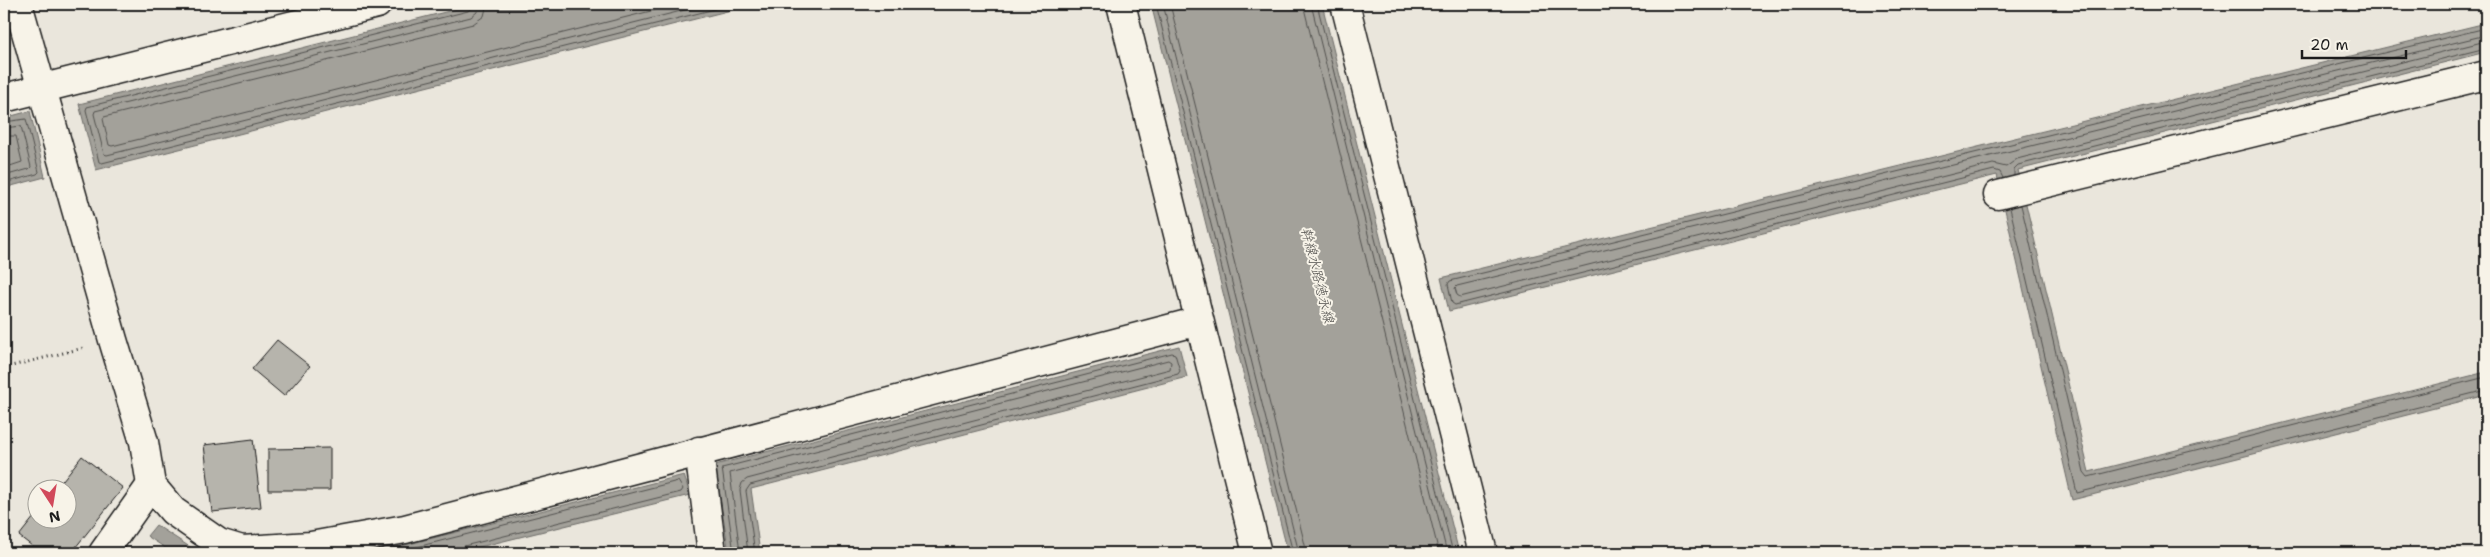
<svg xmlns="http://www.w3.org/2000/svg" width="2490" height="557" font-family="'Shantell Sans','Klee One',sans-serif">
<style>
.water{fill:#a3a19a;stroke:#6d6c68}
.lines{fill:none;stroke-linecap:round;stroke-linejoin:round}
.shore{stroke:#52514e;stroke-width:1}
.building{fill:#b6b4ac;stroke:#1c1c1c}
.minor-casing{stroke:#1c1c1c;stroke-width:31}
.path{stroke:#1c1c1c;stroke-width:3;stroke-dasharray:1 4;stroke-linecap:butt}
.minor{stroke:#f7f3e8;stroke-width:28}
.labels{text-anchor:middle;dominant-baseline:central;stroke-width:4;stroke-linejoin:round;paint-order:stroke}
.water-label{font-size:14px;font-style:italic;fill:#52514e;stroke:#f7f3e8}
</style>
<rect width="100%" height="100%" fill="#eae6dc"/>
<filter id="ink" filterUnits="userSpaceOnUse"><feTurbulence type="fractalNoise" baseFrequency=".02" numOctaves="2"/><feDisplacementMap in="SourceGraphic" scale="10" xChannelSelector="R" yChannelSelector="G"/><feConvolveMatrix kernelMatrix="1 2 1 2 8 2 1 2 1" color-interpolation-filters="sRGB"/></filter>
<g filter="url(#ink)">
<g class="water">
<polygon points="477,4 755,4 96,170 79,104"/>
<polygon points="1151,4 1322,4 1459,553 1288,553"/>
<polygon points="2486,23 2486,52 2018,170 2089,472 2486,372 2486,395 2072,500 1997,175 1449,311 1441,278"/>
<polygon points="30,111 45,177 4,188 4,118"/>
<polygon points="1179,346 1187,377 751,489 760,553 729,553 715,465"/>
<polygon points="684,475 690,495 455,553 373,553"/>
<polygon points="156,525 199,553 173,553 147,536"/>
</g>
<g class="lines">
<g class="shore">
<polyline points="473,4 472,8 468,11 87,107 86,110 99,162 102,163 735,4"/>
<polyline points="479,4 477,12 471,17 95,111 94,114 104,154 107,155 709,4"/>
<polyline points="487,4 484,16 473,24 104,117 103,119 109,145 112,146 679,4"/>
<polyline points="1156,4 1293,553"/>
<polyline points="1163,4 1299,553"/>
<polyline points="1170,4 1307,553"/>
<polyline points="1303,4 1439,553"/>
<polyline points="1311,4 1447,553"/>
<polyline points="1317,4 1453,553"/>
<polyline points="2486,35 1457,286 1455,288 1457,295 1460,297 1993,164 2006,167 2017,159 2486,41"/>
<polyline points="4,122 26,119 39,172 37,174 4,183"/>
<polyline points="4,128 21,126 31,167 29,169 4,176"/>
<polyline points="4,136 16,136 22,162 4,168"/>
<polyline points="2014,176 2014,169 2018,165 2486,48"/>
<polyline points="2003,178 2000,172 1994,170 1455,305 1452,303 1448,284 1450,281 2486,28"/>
<polyline points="2021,205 2084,472 2088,477 2486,377"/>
<polyline points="2010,208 2077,493 2486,390"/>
<polyline points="393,553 678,481 683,489 681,492 464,546 459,553"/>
<polyline points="734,553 722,468 1172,353 1175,354 1180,371 1178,374 750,485 746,491 755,553"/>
<polyline points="740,553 730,473 1168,360 1171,362 1170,369 747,479 742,483 740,490 748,553"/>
</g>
</g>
<g class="building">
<polygon points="277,340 310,366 284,396 252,369"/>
<polygon points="253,439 261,507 212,512 204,445"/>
<polygon points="330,448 330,490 268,490 268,449"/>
<polygon points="82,456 123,488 71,553 41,553 19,536 38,512 38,520 68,520 68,490 55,490"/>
</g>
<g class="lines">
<g class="minor-casing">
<g id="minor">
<polyline points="18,4 113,340 144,442 151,485 173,511 219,543 242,550 311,546 405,529 1199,321"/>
<polyline points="1121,4 1257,553"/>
<polyline points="1345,4 1483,553"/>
<polyline points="4,98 377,4"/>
<polyline points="1998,195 2486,75"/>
<polyline points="699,451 712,553"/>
<polyline points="103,553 151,485"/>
</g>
</g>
<polyline class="path" points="4,368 83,348"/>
<use href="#minor" class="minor"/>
</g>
</g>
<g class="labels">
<g class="water-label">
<text transform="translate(1318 275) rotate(76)">幹線水路徳永線</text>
</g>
</g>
<rect width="2490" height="557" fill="none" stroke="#f7f3e8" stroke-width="20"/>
<rect x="10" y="10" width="2470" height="537" fill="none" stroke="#1c1c1c" stroke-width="2" filter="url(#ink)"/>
<g transform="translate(52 504) rotate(168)"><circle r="24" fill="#f7f3e8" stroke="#9f9d96"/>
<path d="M0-4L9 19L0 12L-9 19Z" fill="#d1495b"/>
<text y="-8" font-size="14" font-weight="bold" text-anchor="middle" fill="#1c1c1c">N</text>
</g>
<path d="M2302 50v8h104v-8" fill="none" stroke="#1c1c1c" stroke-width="2.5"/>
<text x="2310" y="50" font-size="15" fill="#1c1c1c" stroke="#f7f3e8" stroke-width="4" paint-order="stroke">20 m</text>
</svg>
